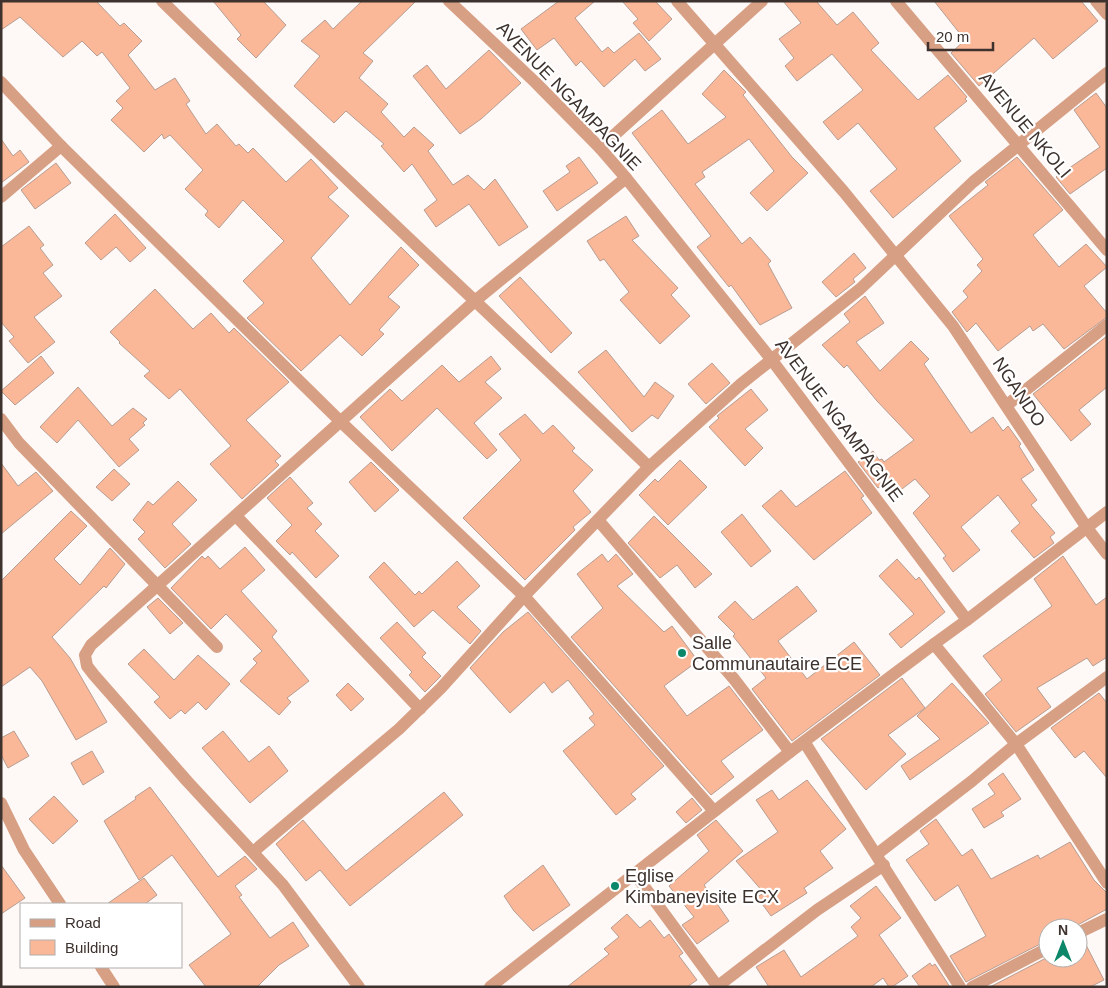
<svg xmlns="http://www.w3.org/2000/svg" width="1108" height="988" font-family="Helvetica,sans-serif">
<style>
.building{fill:#fbb898;stroke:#b79d91}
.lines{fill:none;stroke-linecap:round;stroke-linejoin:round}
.minor{stroke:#d79f84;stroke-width:12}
.poi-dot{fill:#0c8769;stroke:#fff;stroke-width:2}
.labels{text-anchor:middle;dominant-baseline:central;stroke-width:4.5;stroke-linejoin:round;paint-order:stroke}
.street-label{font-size:18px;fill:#3d322d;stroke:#fff}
.poi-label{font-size:18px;fill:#3d322d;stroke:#fff;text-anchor:start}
</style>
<rect width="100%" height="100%" fill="#fef8f6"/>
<g class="building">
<polygon points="1,1 96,1 120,26 124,23 142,41 128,55 155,90 175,78 190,101 186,104 206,134 217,124 236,146 239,144 248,153 253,148 286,182 311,159 338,188 328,197 349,216 311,258 350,305 401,247 419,265 388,297 400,307 379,330 384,334 362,356 340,335 301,371 247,318 264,303 243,281 284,241 243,200 219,228 205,215 208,211 185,189 203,170 170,135 164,139 162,134 144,152 111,120 123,108 116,101 130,88 102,52 97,56 82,41 63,57 20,17 1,30"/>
<polygon points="213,1 263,1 286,25 256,58 237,39 241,35"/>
<polygon points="362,1 416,1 363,53 373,61 359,78 388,104 381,112 404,137 414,127 434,145 428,151 453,185 468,175 484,190 495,179 528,227 499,246 469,204 436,227 424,210 437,200 412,164 404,172 381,146 384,144 346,111 334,123 294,86 320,56 301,41 325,20 333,29"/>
<polygon points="559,1 595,1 575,18 602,52 608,47 614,53 639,33 661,59 645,71 635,59 604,87 581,61 576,66 554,38 537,50 521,29"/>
<polygon points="622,1 655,1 672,19 649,41 633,23 638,19"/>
<polygon points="783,1 816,1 837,25 853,12 879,43 871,50 918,100 948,75 967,97 965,99 967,101 934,128 961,161 893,218 870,191 897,169 858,123 838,140 823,122 863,90 832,54 797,81 785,66 794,58 779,39 801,23"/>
<polygon points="934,1 1081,1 1098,21 1053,59 1034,38 979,86 951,53 965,40"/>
<polygon points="489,50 521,83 481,119 460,134 413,76 427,65 446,89"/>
<polygon points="724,70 746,92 743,95 792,157 808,173 767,211 750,193 774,171 749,139 702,172 705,177 695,184 742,244 750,237 771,261 768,264 792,308 760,325 731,285 729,287 697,247 711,236 632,133 662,110 688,144 726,117 702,94"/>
<polygon points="1096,93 1107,108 1107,168 1070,194 1056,177 1100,147 1074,110"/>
<polygon points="1,139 13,156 20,150 29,162 1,183"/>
<polygon points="579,157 598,183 557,211 543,191 570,172 566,166"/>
<polygon points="1017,157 1063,210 1033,235 1059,267 1086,244 1107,267 1084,286 1107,313 1107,317 1064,349 1043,324 1033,331 1030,326 998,351 976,323 967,332 952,312 968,297 963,291 982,271 977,265 983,259 949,216 988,185 985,182"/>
<polygon points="56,163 71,183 35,209 21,190"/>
<polygon points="115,214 146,248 130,262 116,247 101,260 85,243"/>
<polygon points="626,216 639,236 632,240 678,288 671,295 690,316 660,344 620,300 629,292 604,259 600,261 587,241"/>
<polygon points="29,226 44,245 40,248 53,265 43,273 62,296 34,317 55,342 28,363 9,341 14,337 1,322 1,247"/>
<polygon points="854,253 866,268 853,279 855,282 836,297 822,282"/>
<polygon points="520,277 572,333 551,353 499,296"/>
<polygon points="155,289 193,329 211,313 229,333 234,328 289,382 246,420 281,456 275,461 279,465 242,499 210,464 231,446 180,389 169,399 144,376 150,371 119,343 120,342 110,332"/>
<polygon points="865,296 884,323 856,342 880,371 911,341 929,359 924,364 971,433 993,417 1003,431 1008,426 1021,444 1019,446 1034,470 1021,479 1037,500 1031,505 1055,533 1050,537 1054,543 1034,558 1011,531 1020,523 998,495 961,527 980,550 953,572 943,558 946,556 913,513 930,496 915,479 898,492 890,480 878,488 858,462 873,451 879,460 882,459 884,462 914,440 877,401 847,365 844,368 822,345 850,322 844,314"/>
<polygon points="1107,336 1107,387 1079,410 1091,424 1071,441 1033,394"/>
<polygon points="606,350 644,397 655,382 674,396 658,419 652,415 632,432 578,372"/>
<polygon points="41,356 54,373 15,405 1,391"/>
<polygon points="491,356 501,369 485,382 502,398 474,423 497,450 487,459 437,408 392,451 360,417 390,389 402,401 442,365 459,382"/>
<polygon points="712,363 730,383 706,404 688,384"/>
<polygon points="78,387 112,426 133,408 147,419 143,423 145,425 129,439 139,450 119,467 78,420 57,443 40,427"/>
<polygon points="751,389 768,410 745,429 763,448 745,466 709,427 719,418 717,416"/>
<polygon points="525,414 543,434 553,425 575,448 572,451 593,470 573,491 591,512 573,527 575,530 525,580 463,518 521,460 499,434"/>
<polygon points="680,460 707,487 668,525 639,495 655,479 658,482"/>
<polygon points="371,462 399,490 375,512 349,482"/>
<polygon points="1,463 18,486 36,472 53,491 1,534"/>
<polygon points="114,469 130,484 112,501 96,487"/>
<polygon points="845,471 864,496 861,498 872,513 814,560 762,506 781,490 796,507"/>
<polygon points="290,477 313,503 307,508 322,524 315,531 339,556 316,578 292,552 290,555 276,541 292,525 267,498"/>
<polygon points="178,481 197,500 172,524 191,544 165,568 138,539 145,532 133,520 148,501 153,505"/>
<polygon points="71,511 87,526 54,559 80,585 110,548 125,564 106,588 104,586 52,637 70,658 107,722 76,740 42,681 30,667 1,687 1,581"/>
<polygon points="742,514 771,551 751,567 721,532"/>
<polygon points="654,516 712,574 695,588 677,565 660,578 628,543"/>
<polygon points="245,547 265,570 241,591 277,631 272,637 309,681 287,698 291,702 279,715 240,681 257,663 253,659 262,651 226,614 211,629 171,588 202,556 205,559 208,556 220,569"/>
<polygon points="602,554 608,562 616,554 633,574 617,586 664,632 672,626 698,661 664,686 687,716 729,686 763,730 721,761 734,777 711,795 571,637 603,608 577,574"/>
<polygon points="1063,556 1096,605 1107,597 1107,657 1093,666 1087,658 1037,688 1051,707 1016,732 985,694 1002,680 983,656 1052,606 1034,579"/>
<polygon points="897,559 916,580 919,577 945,612 901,648 889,634 914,614 879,576"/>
<polygon points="457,561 480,586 457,607 481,631 470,644 433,610 414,627 369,577 384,562 415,595 419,591 422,594"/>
<polygon points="797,586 817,611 778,641 807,679 854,642 880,675 792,741 752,689 766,678 733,636 735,634 718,617 735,601 753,620"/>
<polygon points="158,598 183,623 170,634 147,607"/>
<polygon points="528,612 664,766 631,794 636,799 616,815 563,751 595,725 589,718 594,714 568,680 552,693 544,682 510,713 470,668 503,632"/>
<polygon points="397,622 426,653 422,657 441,676 425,692 409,675 412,672 380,638"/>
<polygon points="144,649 174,680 198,655 230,684 206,710 198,702 185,714 181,710 170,719 154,702 160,697 128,664"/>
<polygon points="902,678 925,708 888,735 906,754 866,790 821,739"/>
<polygon points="348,683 364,699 351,711 336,695"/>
<polygon points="952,683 989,723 910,780 901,766 940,739 917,716"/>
<polygon points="1099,693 1107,703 1107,778 1084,751 1075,758 1051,728"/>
<polygon points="14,731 29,756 8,768 1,755 1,738"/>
<polygon points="223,731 249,762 269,746 288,771 250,803 202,748"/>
<polygon points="92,751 104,772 83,785 71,763"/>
<polygon points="1003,773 1021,799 1001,812 1004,816 984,828 972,809 995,794 988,784"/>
<polygon points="807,780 846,829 820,851 833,868 804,888 807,893 771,916 757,897 764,893 736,861 778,832 756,800 772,790 779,800"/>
<polygon points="150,787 218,877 245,856 257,869 235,886 242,895 239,897 270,938 293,922 309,946 279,965 257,987 206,987 189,965 231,934 172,855 139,880 104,821 136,799 135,797"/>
<polygon points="444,792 463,815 350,906 320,870 306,881 276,844 303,820 346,871"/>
<polygon points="54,796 78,821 53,844 29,819"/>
<polygon points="692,798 702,810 686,823 676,812"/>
<polygon points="936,819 962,856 972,849 991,879 1038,855 1040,859 1070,842 1094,880 1107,893 1107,909 1072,928 1048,928 1048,940 966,982 950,956 986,936 958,885 935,901 906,860 929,844 920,831"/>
<polygon points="716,820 743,851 704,885 729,921 697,944 682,925 694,917 669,886 709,851 697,835"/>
<polygon points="1,865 25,898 1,914"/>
<polygon points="543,865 570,905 533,931 514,911 504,896"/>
<polygon points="144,878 157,895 145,904 107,904"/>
<polygon points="876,886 901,918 879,935 908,976 892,987 889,987 883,978 871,987 769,987 756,967 784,950 801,977 858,936 851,927 861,918 850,906"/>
<polygon points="627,914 640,928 650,920 664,938 669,934 683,953 679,956 697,980 687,987 567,987 609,954 604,949 619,937 611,928"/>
<polygon points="1083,939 1104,980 1090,987 990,987 1048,957 1078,958 1078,941"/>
<polygon points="930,963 932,966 935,964 950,987 920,987 912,976"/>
</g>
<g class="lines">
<g class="minor">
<path d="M162,1C322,158 487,311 649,467"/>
<polyline points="449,1 535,82 600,148 626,178 771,359 967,620 934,644 1016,744 1107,883"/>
<polyline points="677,1 844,192 953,326 1087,528 1107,554"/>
<polyline points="896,1 1107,250"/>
<polyline points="1096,1 1107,14"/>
<polyline points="1,82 61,146 340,421 524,596 714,811"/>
<polyline points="600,148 762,1"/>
<polyline points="1,197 61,146"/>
<polyline points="1007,405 1107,325"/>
<polyline points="1,419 19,443 217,647"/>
<polyline points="236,516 420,709"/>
<polyline points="598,520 734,679 790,752"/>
<polyline points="967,620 1107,512"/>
<polyline points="805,743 960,987"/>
<polyline points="1,803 24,850 60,904"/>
<polyline points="253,852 399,729 441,688 524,596 649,467 741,384 860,289 973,182 1107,73"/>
<polyline points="877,854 972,781 1016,744 1107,677"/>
<polyline points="635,874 718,987"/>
<polyline points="1078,933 1107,919"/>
<polyline points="101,967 114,987"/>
<polyline points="718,986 817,910 884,865"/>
<polyline points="359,987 283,885 187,781 94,675 87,666 85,655 91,645 476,300 626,178"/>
<polyline points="490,987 790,752 934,644"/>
<polyline points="972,987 1048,948"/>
</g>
</g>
<g class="poi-dot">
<circle cx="682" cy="653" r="5"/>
<circle cx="615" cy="886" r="5"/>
</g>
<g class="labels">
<g class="street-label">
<text transform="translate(569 96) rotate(46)">AVENUE NGAMPAGNIE</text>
<text transform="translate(1025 125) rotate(50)">AVENUE NKOLI</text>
<text transform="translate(1019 392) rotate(56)">NGANDO</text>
<text transform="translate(839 420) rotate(53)">AVENUE NGAMPAGNIE</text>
</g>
<g class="poi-label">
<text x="692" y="643">Salle<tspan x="692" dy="21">Communautaire ECE</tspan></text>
<text x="625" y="876">Eglise<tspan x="625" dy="21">Kimbaneyisite ECX</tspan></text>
</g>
</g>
<rect width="1108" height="988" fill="none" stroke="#3d322d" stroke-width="5"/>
<rect x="20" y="903" width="162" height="65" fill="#ffffff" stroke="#b1adab"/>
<rect x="30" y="919" width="25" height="8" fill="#d79f84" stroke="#b1adab"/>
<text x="65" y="928" font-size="15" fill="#3d322d">Road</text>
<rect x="30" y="940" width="25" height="15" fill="#fbb898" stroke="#b1adab"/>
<text x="65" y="953" font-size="15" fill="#3d322d">Building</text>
<g transform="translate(1063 943)"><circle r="24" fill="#ffffff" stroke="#b1adab"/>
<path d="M0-4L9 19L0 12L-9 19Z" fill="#0c8769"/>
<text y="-8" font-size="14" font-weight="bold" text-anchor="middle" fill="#3d322d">N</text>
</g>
<path d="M928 42v8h65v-8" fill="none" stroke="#3d322d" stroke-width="2.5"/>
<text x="936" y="42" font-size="15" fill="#3d322d" stroke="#ffffff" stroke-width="4" paint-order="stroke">20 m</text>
</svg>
